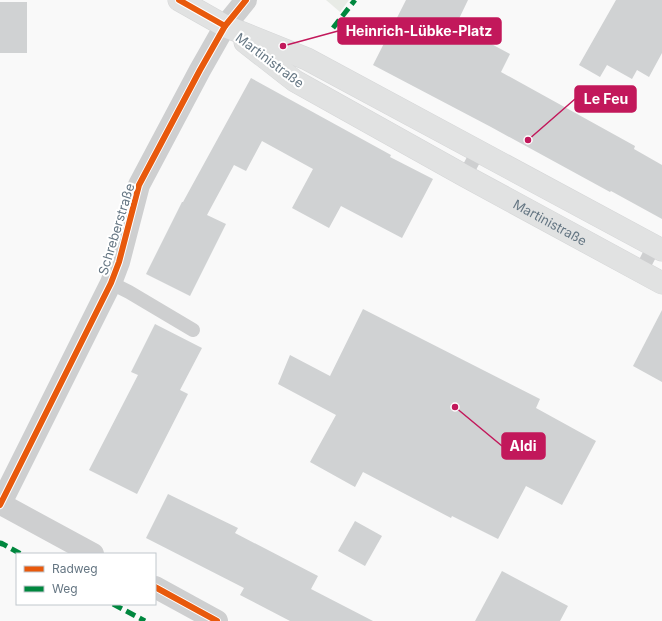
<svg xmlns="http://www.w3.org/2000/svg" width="662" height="621" font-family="Inter,sans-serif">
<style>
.green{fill:#e8ebe6}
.building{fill:#d0d2d3}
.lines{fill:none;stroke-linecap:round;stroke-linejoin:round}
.secondary-casing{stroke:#d5d6d7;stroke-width:23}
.service{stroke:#cecfd0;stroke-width:14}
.minor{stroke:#cecfd0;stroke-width:22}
.secondary{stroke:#e1e2e2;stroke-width:22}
.quiet{stroke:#00873e;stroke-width:5;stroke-dasharray:10 5;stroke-linecap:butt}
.cycleway-casing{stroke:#fff;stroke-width:8}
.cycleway{stroke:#e8590c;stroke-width:6}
.labels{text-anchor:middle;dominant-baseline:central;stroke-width:4;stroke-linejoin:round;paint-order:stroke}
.street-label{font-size:13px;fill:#657683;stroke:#fff}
.leader{fill:none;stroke:#c2185b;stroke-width:1.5}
.callout-dot{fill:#c2185b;stroke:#fff;stroke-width:1.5}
.callout{fill:#c2185b;stroke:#c2185b;stroke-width:1.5}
.callout-label{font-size:14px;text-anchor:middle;font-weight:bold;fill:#fff}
</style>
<rect width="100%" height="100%" fill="#f9f9f9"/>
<polygon class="green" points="326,0 349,0 340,12"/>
<g class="building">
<polygon points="406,0 468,0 456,25 510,54 501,72 635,146 634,149 662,165 662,219 611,191 610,192 491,127 373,65"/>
<polygon points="616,0 662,0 662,53 649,77 637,70 632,79 607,65 600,77 579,65"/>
<rect x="0" y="2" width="27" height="51"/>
<polygon points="251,78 391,155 390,157 433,179 402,238 341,206 329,228 292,208 313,169 262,141 246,171 234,165 207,215 226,224 190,296 146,274 182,202 183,202"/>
<polygon points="363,309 540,399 536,408 596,441 562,505 526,486 498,539 452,516 451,518 363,472 355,487 310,462 336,415 278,384 290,355 330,376"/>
<polygon points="662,310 662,382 633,366"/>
<polygon points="155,324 202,348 180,390 188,394 137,494 89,470 138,375 131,372"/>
<polygon points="168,494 238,528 235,533 318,576 311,589 373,621 290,621 240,595 244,588 146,538"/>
<polygon points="355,521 382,536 365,566 338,551"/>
<polygon points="502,571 568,606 560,621 475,621"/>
</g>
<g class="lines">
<g class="secondary-casing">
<g id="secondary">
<polyline points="179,0 225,26 307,59 662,250"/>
<path id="s1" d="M245,42L295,81L465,176L662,283"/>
</g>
</g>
<g class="service">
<polyline points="465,176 478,151"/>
<polyline points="641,271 654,246"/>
<polyline points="111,283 129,292 193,330"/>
</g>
<g class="minor">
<polyline points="1,504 93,554"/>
<polyline points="0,505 111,283 119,262 139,185 200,70 225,26 246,0"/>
<polyline points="155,587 217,621"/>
</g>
<use href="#secondary" class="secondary"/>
<g class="quiet">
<polyline points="333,28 355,0"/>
<polyline points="0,546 1,543 21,554"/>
<polyline points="113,604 145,621"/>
</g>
<g class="cycleway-casing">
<g id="cycleway">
<polyline points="179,0 225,26"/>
<polyline points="0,505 111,283 119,262 139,185 200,70 225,26 246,0"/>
<polyline points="155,587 217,621"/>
</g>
</g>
<use href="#cycleway" class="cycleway"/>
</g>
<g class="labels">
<g class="street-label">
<text transform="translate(270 60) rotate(37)">Martinistraße</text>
<text stroke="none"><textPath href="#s1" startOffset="355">Martinistraße</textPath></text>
<text transform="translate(116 229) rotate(-73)">Schreberstraße</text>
</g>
</g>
<path class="leader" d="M283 46L338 31M528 140L575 99M455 407L502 446"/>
<g class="callout-dot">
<circle cx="283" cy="46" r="4"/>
<circle cx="528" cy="140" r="4"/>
<circle cx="455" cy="407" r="4"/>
</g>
<g class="callout">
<rect x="338" y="18" width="163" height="26" rx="4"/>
<rect x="575" y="86" width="61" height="26" rx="4"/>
<rect x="502" y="433" width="43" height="26" rx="4"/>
</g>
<g class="callout-label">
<text x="419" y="36">Heinrich-Lübke-Platz</text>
<text x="606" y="104">Le Feu</text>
<text x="523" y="451">Aldi</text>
</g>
<rect x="16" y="553" width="140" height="52" fill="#ffffff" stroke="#c1c8cd"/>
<rect x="24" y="566" width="20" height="6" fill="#e8590c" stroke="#c1c8cd"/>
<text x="52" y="573" font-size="12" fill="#657683">Radweg</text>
<rect x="24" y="586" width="20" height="6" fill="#00873e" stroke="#c1c8cd"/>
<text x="52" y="593" font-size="12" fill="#657683">Weg</text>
</svg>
